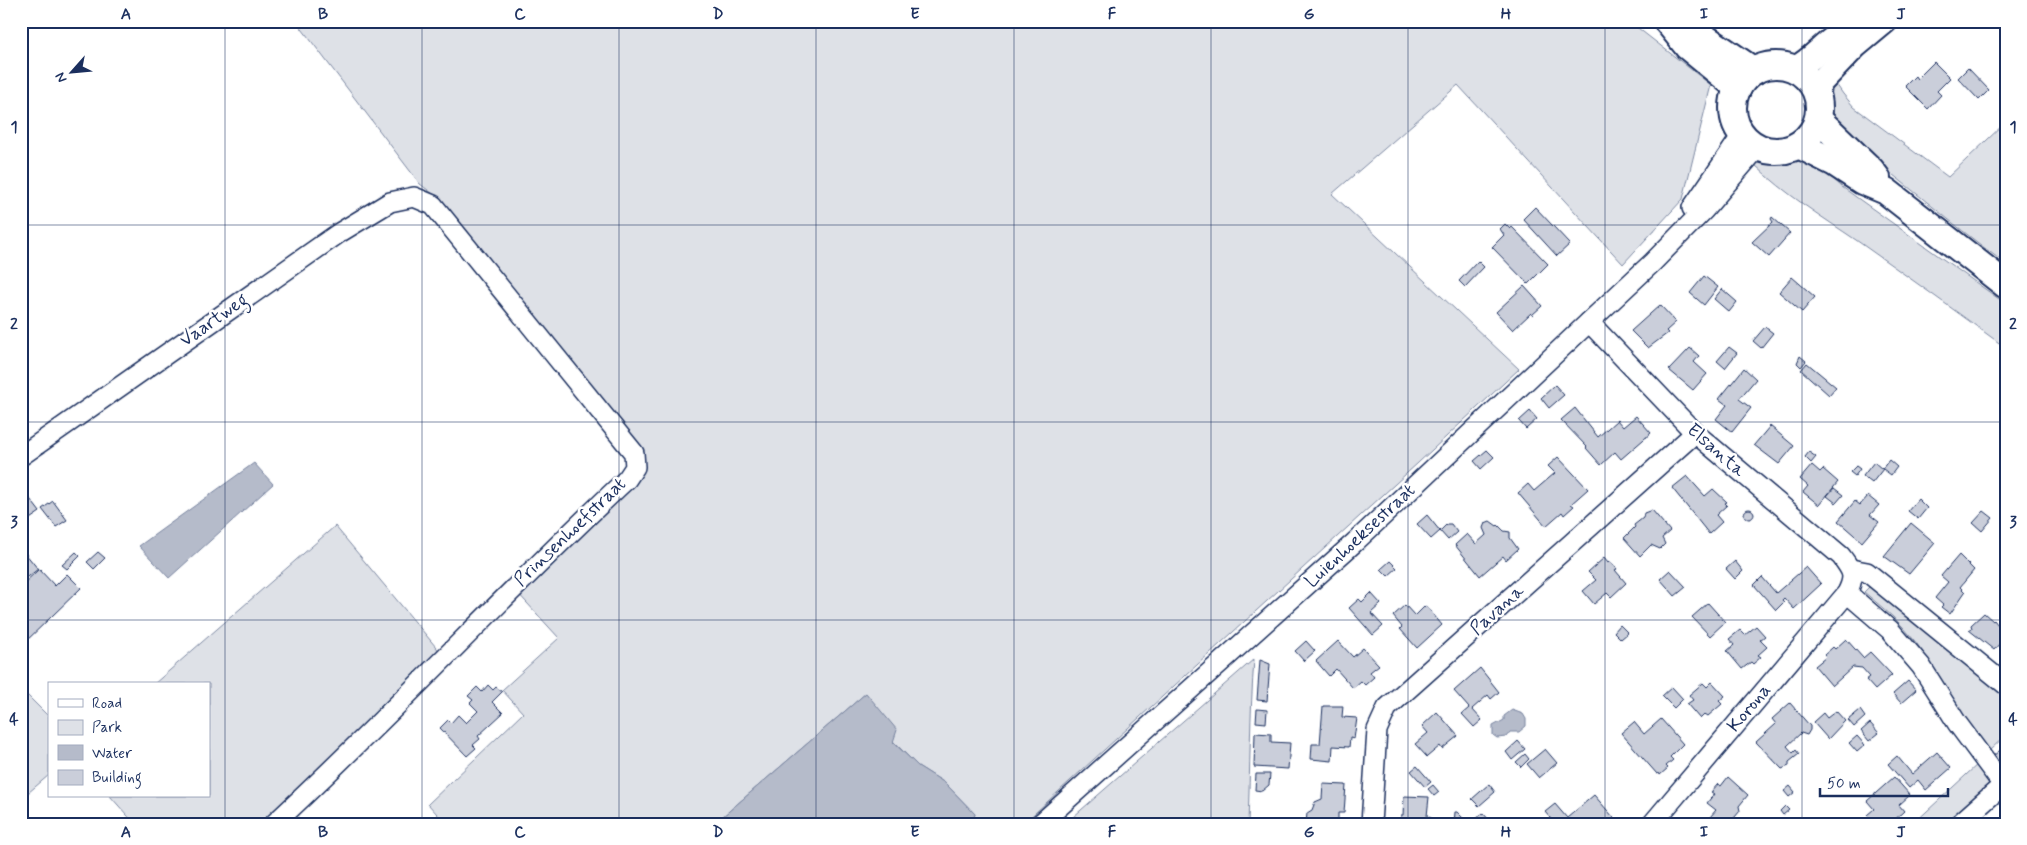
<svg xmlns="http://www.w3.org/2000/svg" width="2027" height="845" font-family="Mynerve,sans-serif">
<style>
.green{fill:#dee1e7;stroke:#7c88a2}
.water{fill:#b5bbca;stroke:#77839f}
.building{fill:#caceda;stroke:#1b2f5e}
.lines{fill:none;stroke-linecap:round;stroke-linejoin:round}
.minor-casing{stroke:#1b2f5e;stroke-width:22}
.tertiary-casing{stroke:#1b2f5e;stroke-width:28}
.secondary-casing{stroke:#1b2f5e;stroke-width:30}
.minor{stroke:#fff;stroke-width:19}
.tertiary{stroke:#fff;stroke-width:24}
.secondary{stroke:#fff;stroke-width:26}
.grid{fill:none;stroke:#1b2f5e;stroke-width:1;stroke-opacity:0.55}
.labels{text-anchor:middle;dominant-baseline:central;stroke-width:5;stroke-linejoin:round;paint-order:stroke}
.street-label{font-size:19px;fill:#1b2f5e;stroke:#fff}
.neatline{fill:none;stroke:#1b2f5e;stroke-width:2}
.grid-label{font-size:16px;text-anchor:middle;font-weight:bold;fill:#1b2f5e}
</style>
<rect width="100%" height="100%" fill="#fff"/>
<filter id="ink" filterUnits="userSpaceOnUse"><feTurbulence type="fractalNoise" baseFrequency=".02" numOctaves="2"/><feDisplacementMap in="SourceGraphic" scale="10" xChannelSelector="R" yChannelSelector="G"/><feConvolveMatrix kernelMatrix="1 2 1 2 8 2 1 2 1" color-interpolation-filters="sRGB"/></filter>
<g filter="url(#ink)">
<g class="green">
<polygon points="296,21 1629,21 1711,85 1683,199 1623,264 1458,85 1332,194 1519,369 1418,463 1023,824 972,824 975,814 945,783 918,766 893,741 866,693 714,824 446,824 428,804 523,713 502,690 559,638 516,591 640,471 624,429 441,200 420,184"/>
<path d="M1834,81L1843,94L1854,107L1948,177L2006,122V264C1947,221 1893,171 1832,130L1829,106Z"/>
<path d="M1806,154L1842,187L2006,304V348C1956,311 1907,276 1856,240C1822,217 1785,194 1755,165L1764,158Z"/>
<polygon points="335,526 441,653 264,824 135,824 110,796 209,796 209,684 154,684"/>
<path d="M1869,587H1877L2006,694V735L1989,751C1957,713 1937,665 1904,628C1892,615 1877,603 1864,592Z"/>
<path d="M1254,659C1250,714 1250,769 1248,824H1065Z"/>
<polygon points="21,689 49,717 49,775 21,799"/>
<polygon points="1979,763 1992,782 1946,824 1913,824"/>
</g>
<g class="water">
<polygon points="254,463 273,484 169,578 139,546"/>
<polygon points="866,693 897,730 893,742 918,766 945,783 975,814 972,824 714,824"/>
<polygon points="1512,710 1523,714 1526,719 1526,726 1519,732 1510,732 1506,737 1497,738 1493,735 1493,726 1504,720 1504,716"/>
</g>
<g class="building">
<polygon points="1934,62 1950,78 1937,91 1941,95 1928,109 1905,86 1915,76 1917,79"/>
<polygon points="1968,68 1989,90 1979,100 1958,78"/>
<polygon points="1535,207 1570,244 1557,256 1523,219"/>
<polygon points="1772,217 1790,233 1769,257 1752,242 1773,222 1771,219"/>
<polygon points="1505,224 1510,229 1512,227 1548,264 1528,284 1492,247 1504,235 1500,229"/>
<polygon points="1478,261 1484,267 1465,287 1459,281"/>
<polygon points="1704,276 1718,287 1704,305 1690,293"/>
<polygon points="1792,277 1815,297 1802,312 1779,292"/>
<polygon points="1524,286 1542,306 1532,315 1531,313 1513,330 1496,312"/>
<polygon points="1722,289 1737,302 1729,312 1714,299"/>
<polygon points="1660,305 1676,322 1666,331 1668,333 1648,348 1631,331"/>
<polygon points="1765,327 1773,333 1761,348 1753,341"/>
<polygon points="1729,347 1737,353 1725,368 1717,361"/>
<polygon points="1690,348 1699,356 1694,362 1707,374 1693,390 1669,370"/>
<polygon points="1800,356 1806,361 1801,367 1797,363"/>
<polygon points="1807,363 1836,387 1829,395 1801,370"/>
<polygon points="1744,368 1756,379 1739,399 1751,408 1732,432 1716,419 1727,405 1719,399"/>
<polygon points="1555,385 1564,395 1549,408 1541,398"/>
<polygon points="1575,408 1598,437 1617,420 1623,427 1636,416 1651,433 1621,459 1615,452 1601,465 1586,448 1587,447 1561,420"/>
<polygon points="1530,411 1537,419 1526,429 1519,421"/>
<polygon points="1770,426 1794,446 1779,464 1754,445"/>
<polygon points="1487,450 1494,457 1481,469 1474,461"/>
<polygon points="1809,452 1816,457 1811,463 1805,457"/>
<polygon points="1558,457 1588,489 1571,504 1574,506 1564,515 1562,512 1546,526 1518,493 1528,484 1534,491 1555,473 1548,466"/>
<polygon points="1889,460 1897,467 1891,475 1883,469 1872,483 1863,476 1874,462 1882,469"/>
<polygon points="1812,465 1820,472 1823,469 1838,482 1819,505 1803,492 1808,486 1800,479"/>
<polygon points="1856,466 1860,469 1855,476 1850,472"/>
<polygon points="1687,476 1705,496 1713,489 1727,502 1725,503 1727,505 1716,515 1722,522 1709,534 1672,488"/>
<polygon points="1834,488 1843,495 1836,503 1827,496"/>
<polygon points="27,495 40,512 21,525 21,499"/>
<polygon points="1868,496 1879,505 1870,515 1879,522 1862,542 1838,521 1855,501 1860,505"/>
<polygon points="1918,499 1927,508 1918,519 1908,511"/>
<polygon points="53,501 67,520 56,527 42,509"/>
<circle cx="1749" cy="514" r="5"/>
<polygon points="1652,510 1670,531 1662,538 1665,544 1660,549 1651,545 1640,556 1624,538 1635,527 1634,525 1643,518 1644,513"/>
<polygon points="1984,511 1993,518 1982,531 1973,523"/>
<polygon points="1427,515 1440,531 1431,539 1417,524"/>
<polygon points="1490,521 1497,526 1498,525 1504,531 1510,532 1510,538 1518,549 1506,560 1503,556 1480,576 1455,545 1467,534 1476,544 1486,535 1483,528 1485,523"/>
<polygon points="1911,523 1935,543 1909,574 1884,556"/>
<polygon points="1447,524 1451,524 1457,532 1448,540 1440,531"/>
<polygon points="21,548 38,569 24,580 21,576"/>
<polygon points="76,552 80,556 67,569 62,565"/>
<polygon points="98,552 105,558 94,569 87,562"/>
<polygon points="1959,555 1974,570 1960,587 1965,592 1950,614 1941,607 1943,605 1935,598 1948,582 1941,576"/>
<polygon points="1604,558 1608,563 1610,561 1617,569 1615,570 1626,583 1611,597 1607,593 1594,604 1583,591 1596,580 1588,572"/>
<polygon points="1390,561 1397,568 1388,576 1381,569"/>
<polygon points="1735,561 1743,571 1735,579 1726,569"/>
<polygon points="1806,567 1821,584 1794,609 1784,598 1782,600 1784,602 1776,610 1754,585 1762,577 1776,593"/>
<polygon points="39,569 55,586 67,574 81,588 21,646 21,586"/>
<polygon points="1670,570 1686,587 1675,596 1660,579"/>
<polygon points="1371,593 1381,604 1371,613 1383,626 1373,635 1349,608 1359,599 1362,602"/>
<polygon points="1708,603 1725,622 1710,636 1692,617"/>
<polygon points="1405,605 1415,616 1425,606 1428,608 1442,625 1417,648 1400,629 1402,627 1393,616"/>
<polygon points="1984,613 1993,621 1994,620 1998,625 2006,615 2006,636 1994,650 1969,630 1972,628 1971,625"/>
<polygon points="1620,625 1628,633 1621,639 1614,632"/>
<polygon points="1756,626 1765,636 1760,640 1767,647 1758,655 1761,657 1753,664 1751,662 1742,669 1727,651 1734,645 1729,639 1740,630 1745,635"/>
<polygon points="1846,639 1863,658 1870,652 1892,675 1875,690 1866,680 1870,677 1862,668 1853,667 1832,686 1815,666 1826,657 1824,655 1832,648 1833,647 1835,649"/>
<polygon points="1306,641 1315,651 1304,661 1295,651"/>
<polygon points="1338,641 1353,657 1363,648 1379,665 1370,672 1374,677 1365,685 1361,681 1353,688 1336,669 1329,676 1316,661"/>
<polygon points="1260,660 1270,664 1267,701 1257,700"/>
<polygon points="1480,668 1499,692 1491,699 1488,695 1472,709 1482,720 1474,727 1462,714 1469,708 1454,691"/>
<polygon points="1908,681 1916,690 1901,703 1893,694"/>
<polygon points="1712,682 1725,696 1719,701 1722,704 1708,716 1705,714 1700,719 1687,704 1693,700 1689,695 1703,683 1707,687"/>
<polygon points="488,685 493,690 496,687 502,692 492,702 503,713 478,736 480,739 473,745 476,748 467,756 440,728 448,720 451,723 458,715 466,723 478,711 470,703 473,700 468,696 477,687 482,692"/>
<polygon points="1672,687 1683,699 1674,708 1662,696"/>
<polygon points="1790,703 1810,726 1810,730 1807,735 1801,733 1787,746 1793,753 1796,750 1799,754 1789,762 1789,766 1782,769 1756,742 1776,724 1772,719"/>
<polygon points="1323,706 1343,706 1342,717 1357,718 1354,739 1350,738 1349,747 1333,746 1332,761 1311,759 1312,744 1320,744"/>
<polygon points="1257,709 1267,710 1266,723 1256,722"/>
<polygon points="1860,710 1865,717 1854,727 1848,720"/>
<polygon points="1836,711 1845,721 1828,739 1813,722 1823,713 1827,718"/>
<polygon points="1437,712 1458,736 1442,749 1440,746 1427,757 1415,744 1428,733 1422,726"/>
<polygon points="1661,719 1683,744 1670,757 1673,760 1666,766 1668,768 1660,775 1659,773 1657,774 1621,733 1634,722 1644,734"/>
<polygon points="1870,723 1879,733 1869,741 1861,731"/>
<polygon points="1255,733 1271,734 1271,742 1290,743 1288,769 1254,767"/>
<polygon points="1857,736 1865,745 1857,752 1849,743"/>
<polygon points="1518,741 1525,749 1512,760 1506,752"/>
<polygon points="2006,745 2006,773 1992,757"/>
<polygon points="1545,749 1557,763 1539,778 1527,764"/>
<polygon points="1937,752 1951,768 1926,790 1918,780 1909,788 1888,764 1897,756 1912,774"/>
<polygon points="1525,754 1529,759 1521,767 1516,762"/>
<polygon points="1417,766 1431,782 1425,787 1411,771"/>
<polygon points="1256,774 1270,774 1269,785 1262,791 1255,790"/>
<polygon points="1728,777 1748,795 1739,806 1740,811 1729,824 1704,824 1716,810 1707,803 1714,794 1711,792 1718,784 1721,786"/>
<polygon points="1894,777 1910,795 1899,805 1904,811 1890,824 1875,824 1867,815 1874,809 1867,801"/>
<polygon points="1323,784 1346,785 1344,813 1338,813 1338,820 1341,820 1341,824 1306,824 1307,813 1312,810 1315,802 1322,799"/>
<polygon points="1489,784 1495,792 1479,806 1472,799"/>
<polygon points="1433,785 1439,792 1434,796 1428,789"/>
<polygon points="1790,786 1795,792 1789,797 1784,791"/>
<polygon points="1594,795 1614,818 1607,824 1555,824 1545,812 1555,804 1567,818"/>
<polygon points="1404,796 1429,797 1427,816 1433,819 1433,824 1400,824 1401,815 1403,815"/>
<polygon points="1785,806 1789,810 1783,815 1780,811"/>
<polygon points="1455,812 1457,812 1467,822 1454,824"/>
<polygon points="1483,813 1490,821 1487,824 1478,824 1475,820"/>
</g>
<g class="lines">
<g class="minor-casing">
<g id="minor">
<polyline points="1692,208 1742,135"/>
<path d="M1589,322L1695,433L1841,556C1852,571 1856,575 1847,593L1652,824"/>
<path d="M21,456L339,233L390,202L414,197L433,205L634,453L635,467L627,479C507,591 395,712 274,824"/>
<polyline points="1851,569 1867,572 2006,685"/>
<polyline points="1847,593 1890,630 1921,666 1957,723 2003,785"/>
<polyline points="1040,824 1355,542 1589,322 1653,262 1704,210 1758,147"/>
<polyline points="1371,824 1377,730 1387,708 1695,433"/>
<polyline points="1959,824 2003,785 2006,788"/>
</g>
</g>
<g class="tertiary-casing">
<g id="tertiary">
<path d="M1795,69C1810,61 1820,49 1833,39C1843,30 1857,26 1869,21"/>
<polyline points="1815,88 1855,46 1885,21"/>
</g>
</g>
<g class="secondary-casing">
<g id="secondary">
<polyline points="1667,21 1688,47 1738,88"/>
<polyline points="1685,29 1698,33 1754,71"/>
<circle cx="1776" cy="108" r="43"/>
<polyline points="1818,119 1871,170 1877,178"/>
<polyline points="1799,145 1833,162 1862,181 1886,191 2006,285"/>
</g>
</g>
<use href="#minor" class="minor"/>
<use href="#tertiary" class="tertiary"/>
<use href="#secondary" class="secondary"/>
</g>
</g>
<path class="grid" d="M225,21V824M422,21V824M619,21V824M816,21V824M1014,21V824M1211,21V824M1408,21V824M1605,21V824M1802,21V824M21,225H2006M21,422H2006M21,620H2006"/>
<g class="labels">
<g class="street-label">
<text transform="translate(214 320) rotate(-35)">Vaartweg</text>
<text transform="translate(1716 450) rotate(41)">Elsanta</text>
<text transform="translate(570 532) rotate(-44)">Prinsenhoefstraat</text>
<text transform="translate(1360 536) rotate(-43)">Luienhoeksestraat</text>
<text transform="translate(1497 610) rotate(-42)">Pavana</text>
<text transform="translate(1749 708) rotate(-50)">Korona</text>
</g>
</g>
<rect width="2027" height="845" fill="none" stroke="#fff" stroke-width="55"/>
<rect x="48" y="682" width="162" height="115" fill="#ffffff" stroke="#a4acbf"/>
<rect x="58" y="699" width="25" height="8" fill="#ffffff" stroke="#a4acbf"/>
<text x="92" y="708" font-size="15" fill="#1b2f5e">Road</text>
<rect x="58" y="720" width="25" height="15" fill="#dee1e7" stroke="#a4acbf"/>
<text x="92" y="732" font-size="15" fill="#1b2f5e">Park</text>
<rect x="58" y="745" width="25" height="15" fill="#b5bbca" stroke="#a4acbf"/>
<text x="92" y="758" font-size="15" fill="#1b2f5e">Water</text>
<rect x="58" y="770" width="25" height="15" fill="#caceda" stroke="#a4acbf"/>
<text x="92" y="782" font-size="15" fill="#1b2f5e">Building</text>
<g transform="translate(72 72) rotate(243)" stroke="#ffffff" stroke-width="4" paint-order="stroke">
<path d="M0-4L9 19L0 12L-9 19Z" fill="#1b2f5e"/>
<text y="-8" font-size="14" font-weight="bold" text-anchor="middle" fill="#1b2f5e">N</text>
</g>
<path d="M1820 788v8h128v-8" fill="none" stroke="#1b2f5e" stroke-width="2.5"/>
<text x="1827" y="788" font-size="15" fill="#1b2f5e" stroke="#ffffff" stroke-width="4" paint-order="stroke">50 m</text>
<rect x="28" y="28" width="1972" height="790" class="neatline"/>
<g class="grid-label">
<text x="126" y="19">A</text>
<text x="323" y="19">B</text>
<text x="520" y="19">C</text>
<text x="718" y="19">D</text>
<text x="915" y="19">E</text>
<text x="1112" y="19">F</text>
<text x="1309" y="19">G</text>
<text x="1506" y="19">H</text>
<text x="1704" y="19">I</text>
<text x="1901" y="19">J</text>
<text x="14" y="132">1</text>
<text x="2013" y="132">1</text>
<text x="14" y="329">2</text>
<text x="2013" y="329">2</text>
<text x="14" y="527">3</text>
<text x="2013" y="527">3</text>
<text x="14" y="724">4</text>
<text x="2013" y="724">4</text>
<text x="126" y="837">A</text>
<text x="323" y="837">B</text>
<text x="520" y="837">C</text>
<text x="718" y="837">D</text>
<text x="915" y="837">E</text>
<text x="1112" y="837">F</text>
<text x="1309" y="837">G</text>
<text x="1506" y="837">H</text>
<text x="1704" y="837">I</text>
<text x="1901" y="837">J</text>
</g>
</svg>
